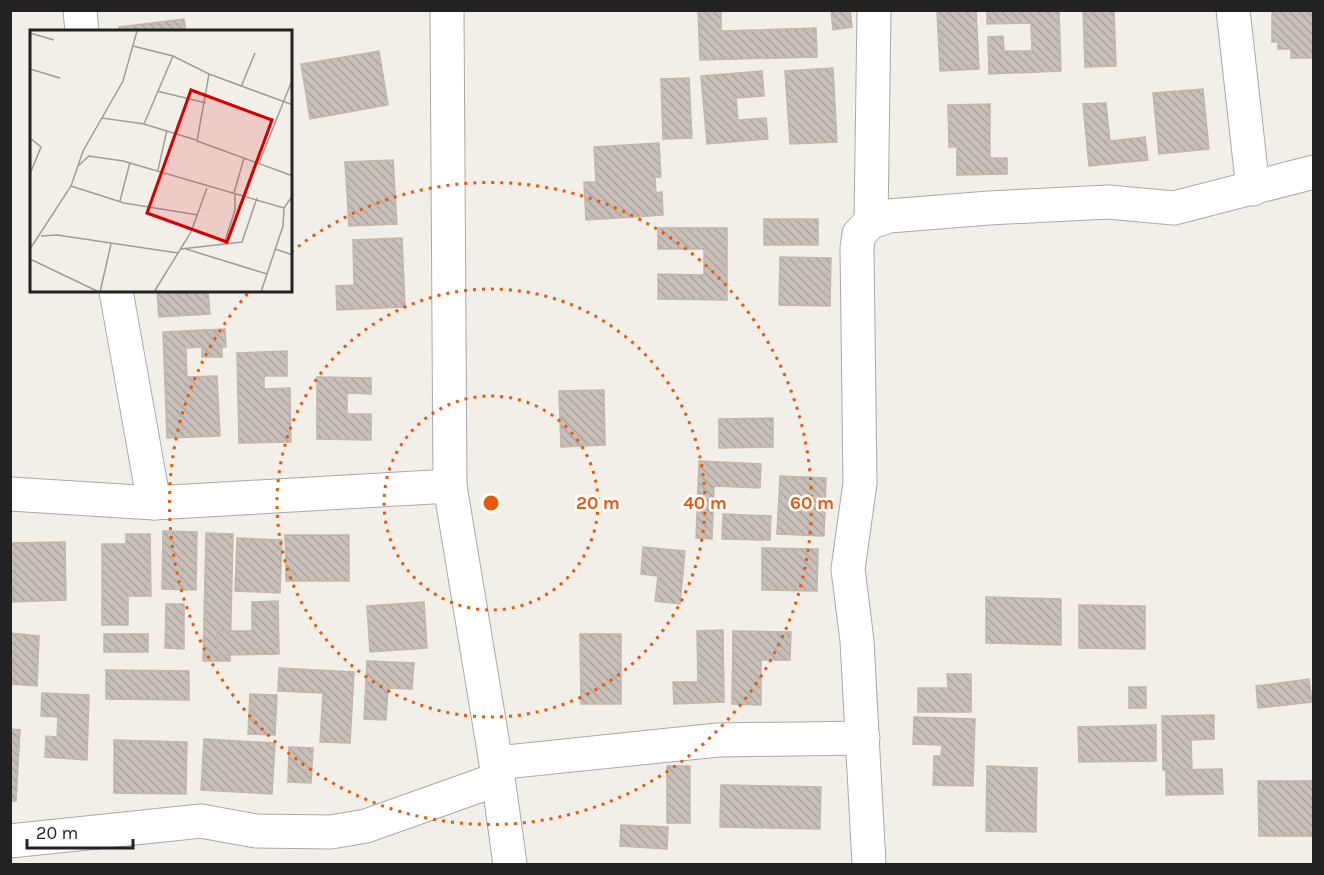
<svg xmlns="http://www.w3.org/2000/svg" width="1324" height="875" font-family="Karla,sans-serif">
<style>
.building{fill:url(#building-back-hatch);stroke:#c4b6ab;stroke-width:1.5}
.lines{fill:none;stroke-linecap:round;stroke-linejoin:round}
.street-casing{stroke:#a9a9a9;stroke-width:35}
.street{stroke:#fff;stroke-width:33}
.ring{fill:none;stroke:#e8590c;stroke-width:3;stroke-dasharray:3 6}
.inset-road{fill:none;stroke:#9f9d99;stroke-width:1.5}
.view{fill:#d40000;fill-opacity:0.15;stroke:#d40000;stroke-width:3}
.inset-edge{fill:none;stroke:#222;stroke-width:3}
.centre{fill:#e8590c;stroke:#fff;stroke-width:3}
.ring-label{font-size:18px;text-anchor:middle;font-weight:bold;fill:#e8590c;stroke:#fff;stroke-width:5;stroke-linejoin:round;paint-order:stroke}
</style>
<defs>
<pattern id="building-back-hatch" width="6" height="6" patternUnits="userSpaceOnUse" patternTransform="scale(1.5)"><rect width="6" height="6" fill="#c7bfb8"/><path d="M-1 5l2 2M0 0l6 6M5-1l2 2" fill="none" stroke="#aba49e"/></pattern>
</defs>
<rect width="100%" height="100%" fill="#f2efe9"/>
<g class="building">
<polygon points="698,10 721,10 721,31 816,28 817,57 700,60"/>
<polygon points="831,10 850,10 852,27 833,30"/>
<polygon points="937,10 976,10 979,69 940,71"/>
<polygon points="987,10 1059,10 1061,71 989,74 988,37 1003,36 1004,51 1032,51 1031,23 987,24"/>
<polygon points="1083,10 1114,10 1116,66 1085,67"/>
<polygon points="1272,10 1314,10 1314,58 1291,58 1291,49 1278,49 1278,42 1272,42"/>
<polygon points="184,19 186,32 120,32 119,27"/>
<polygon points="379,51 388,105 310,119 301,64"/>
<polygon points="833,68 837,142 790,144 785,71"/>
<polygon points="762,71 764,96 736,98 738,120 766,118 768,139 707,144 701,76"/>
<polygon points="689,78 692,138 663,139 661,79"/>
<polygon points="1203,89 1209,149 1159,154 1153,93"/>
<polygon points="1106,103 1110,141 1145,137 1148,160 1089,166 1083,104"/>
<polygon points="990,104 990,158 1007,158 1007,174 957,175 957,147 949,147 948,105"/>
<polygon points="659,143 661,177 655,177 656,193 662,192 663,215 586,220 584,182 596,182 594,147"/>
<polygon points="393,160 397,224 349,226 345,162"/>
<rect x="764" y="219" width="54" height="26"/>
<polygon points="658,228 727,228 727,300 658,299 658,274 704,275 704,249 658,249"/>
<polygon points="402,238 405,307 337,310 336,286 354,285 353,240"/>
<polygon points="780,257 831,258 830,306 779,305"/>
<polygon points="157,291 208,291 210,314 159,317"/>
<polygon points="225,329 226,347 222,347 222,357 202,357 202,347 186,348 187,377 217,376 220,436 167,438 163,332"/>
<polygon points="287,351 287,376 264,376 264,389 290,388 291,442 239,443 237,353"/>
<polygon points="317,377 371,378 371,394 347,393 347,414 371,414 371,440 317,439"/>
<polygon points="604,390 605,445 561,447 559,391"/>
<polygon points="773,418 773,447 719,448 719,419"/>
<polygon points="699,461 761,464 760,488 714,486 712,539 696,538"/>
<polygon points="780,476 826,478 824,536 777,534"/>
<polygon points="723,514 771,516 770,540 722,539"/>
<polygon points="163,531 197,532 196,590 162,589"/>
<polygon points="206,533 233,534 230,661 203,661"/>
<polygon points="126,534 150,534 151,596 128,596 128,625 102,625 102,544 126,544"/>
<polygon points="285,535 349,535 349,581 286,581"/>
<polygon points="237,538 282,540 280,593 235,591"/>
<polygon points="65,542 66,600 10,602 10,543"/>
<polygon points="643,547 685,551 680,604 655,601 658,576 641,574"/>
<polygon points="762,548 818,549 817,591 762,590"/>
<polygon points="986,597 1061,599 1061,645 986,643"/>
<polygon points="278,601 279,654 218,655 217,631 252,631 252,602"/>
<polygon points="424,602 427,648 370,652 367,606"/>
<polygon points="166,604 184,604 184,649 165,648"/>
<polygon points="1079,605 1145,606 1145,649 1079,648"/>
<polygon points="723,630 724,702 674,704 673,682 698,682 697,631"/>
<polygon points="733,631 791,632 790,660 761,660 761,705 732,704"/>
<polygon points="10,633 39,636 37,686 10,684"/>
<rect x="104" y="634" width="44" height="18"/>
<polygon points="580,634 621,634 621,704 581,704"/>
<polygon points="367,661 414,663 412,689 388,688 386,720 364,719"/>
<polygon points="279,668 354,672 350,743 320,742 323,693 278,691"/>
<polygon points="106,670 189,671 189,700 106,699"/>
<polygon points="947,674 971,674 971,712 918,712 918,688 948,688"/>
<polygon points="1309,679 1312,702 1258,708 1256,686"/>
<rect x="1129" y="687" width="17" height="21"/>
<polygon points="42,693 89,695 87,760 45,757 46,736 57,737 58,717 41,716"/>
<polygon points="250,694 277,695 275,735 248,734"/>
<polygon points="1214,715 1214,739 1191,740 1192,769 1163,770 1162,716"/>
<polygon points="914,717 975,719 973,786 933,785 934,756 941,756 942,745 913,744"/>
<polygon points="1156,725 1156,761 1079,762 1078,727"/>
<polygon points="10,729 20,730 16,801 10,801"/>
<polygon points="204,739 275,743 272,794 201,790"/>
<polygon points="114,740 187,742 186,794 114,793"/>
<polygon points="289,747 313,748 311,783 288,782"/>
<rect x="667" y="766" width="23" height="57"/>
<polygon points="987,766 1037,768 1036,832 986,831"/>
<polygon points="1222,769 1223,794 1166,795 1166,770"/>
<polygon points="1258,781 1314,781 1314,836 1259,836"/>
<polygon points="721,785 821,787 820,829 720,827"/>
<polygon points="621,825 668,827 667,849 620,846"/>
</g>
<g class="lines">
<g class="street-casing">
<g id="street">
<polyline points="80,10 82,32"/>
<polyline points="447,10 450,486 496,763 510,864"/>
<polyline points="1233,10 1253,189"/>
<polyline points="871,222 874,10"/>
<polyline points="116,291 154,503"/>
<polyline points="10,494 154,503 450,486"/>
<polyline points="496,763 718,740 863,738"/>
<polyline points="10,841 201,821 256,831 331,832 366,826 498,779"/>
<polyline points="869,864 857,641 848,569 860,483 857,248 859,234 871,222 889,216 989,208 1108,202 1174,208 1314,172"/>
</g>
</g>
<use href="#street" class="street"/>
</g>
<g class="ring">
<circle cx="491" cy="503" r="107"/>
<circle cx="491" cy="503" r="214"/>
<path d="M291 252A321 321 0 1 1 249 292"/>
</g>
<g transform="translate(30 30)">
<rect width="262" height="262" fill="#f2efe9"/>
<path class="inset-road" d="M0,3L24,10M103,16L143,26L179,44L263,75M0,39L30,48M179,44L167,111L263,146M211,57L225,23M127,61L176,73M72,88L114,94L166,110M114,94L143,26M0,108L11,117L0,144M229,133L263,48M48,136L59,126L93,131L254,178M128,140L137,100M41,156L94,173L168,185M204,163L214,128M90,171L100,132M11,206L27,205L148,223M194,214L205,180V163M0,219L41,156L53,121L93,51L107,1M151,219L212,212L227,168M156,219L237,244M245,219L263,225M0,229L69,262M70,262L81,214M124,262L161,202L177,158M231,262L253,196L254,178L263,165"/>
<path class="view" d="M161,60L242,90L197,212L117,183Z"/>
<rect width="262" height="262" class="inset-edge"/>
</g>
<circle cx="491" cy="503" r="9" class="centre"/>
<g class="ring-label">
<text x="598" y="509">20 m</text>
<text x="705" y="509">40 m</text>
<text x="812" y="509">60 m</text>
</g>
<rect width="1324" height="875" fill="none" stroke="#222222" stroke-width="24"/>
<path d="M27 839v9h106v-9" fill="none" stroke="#222222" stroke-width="3"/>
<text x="36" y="839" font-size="18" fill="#222222" stroke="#ffffff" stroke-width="4.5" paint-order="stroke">20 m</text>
</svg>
